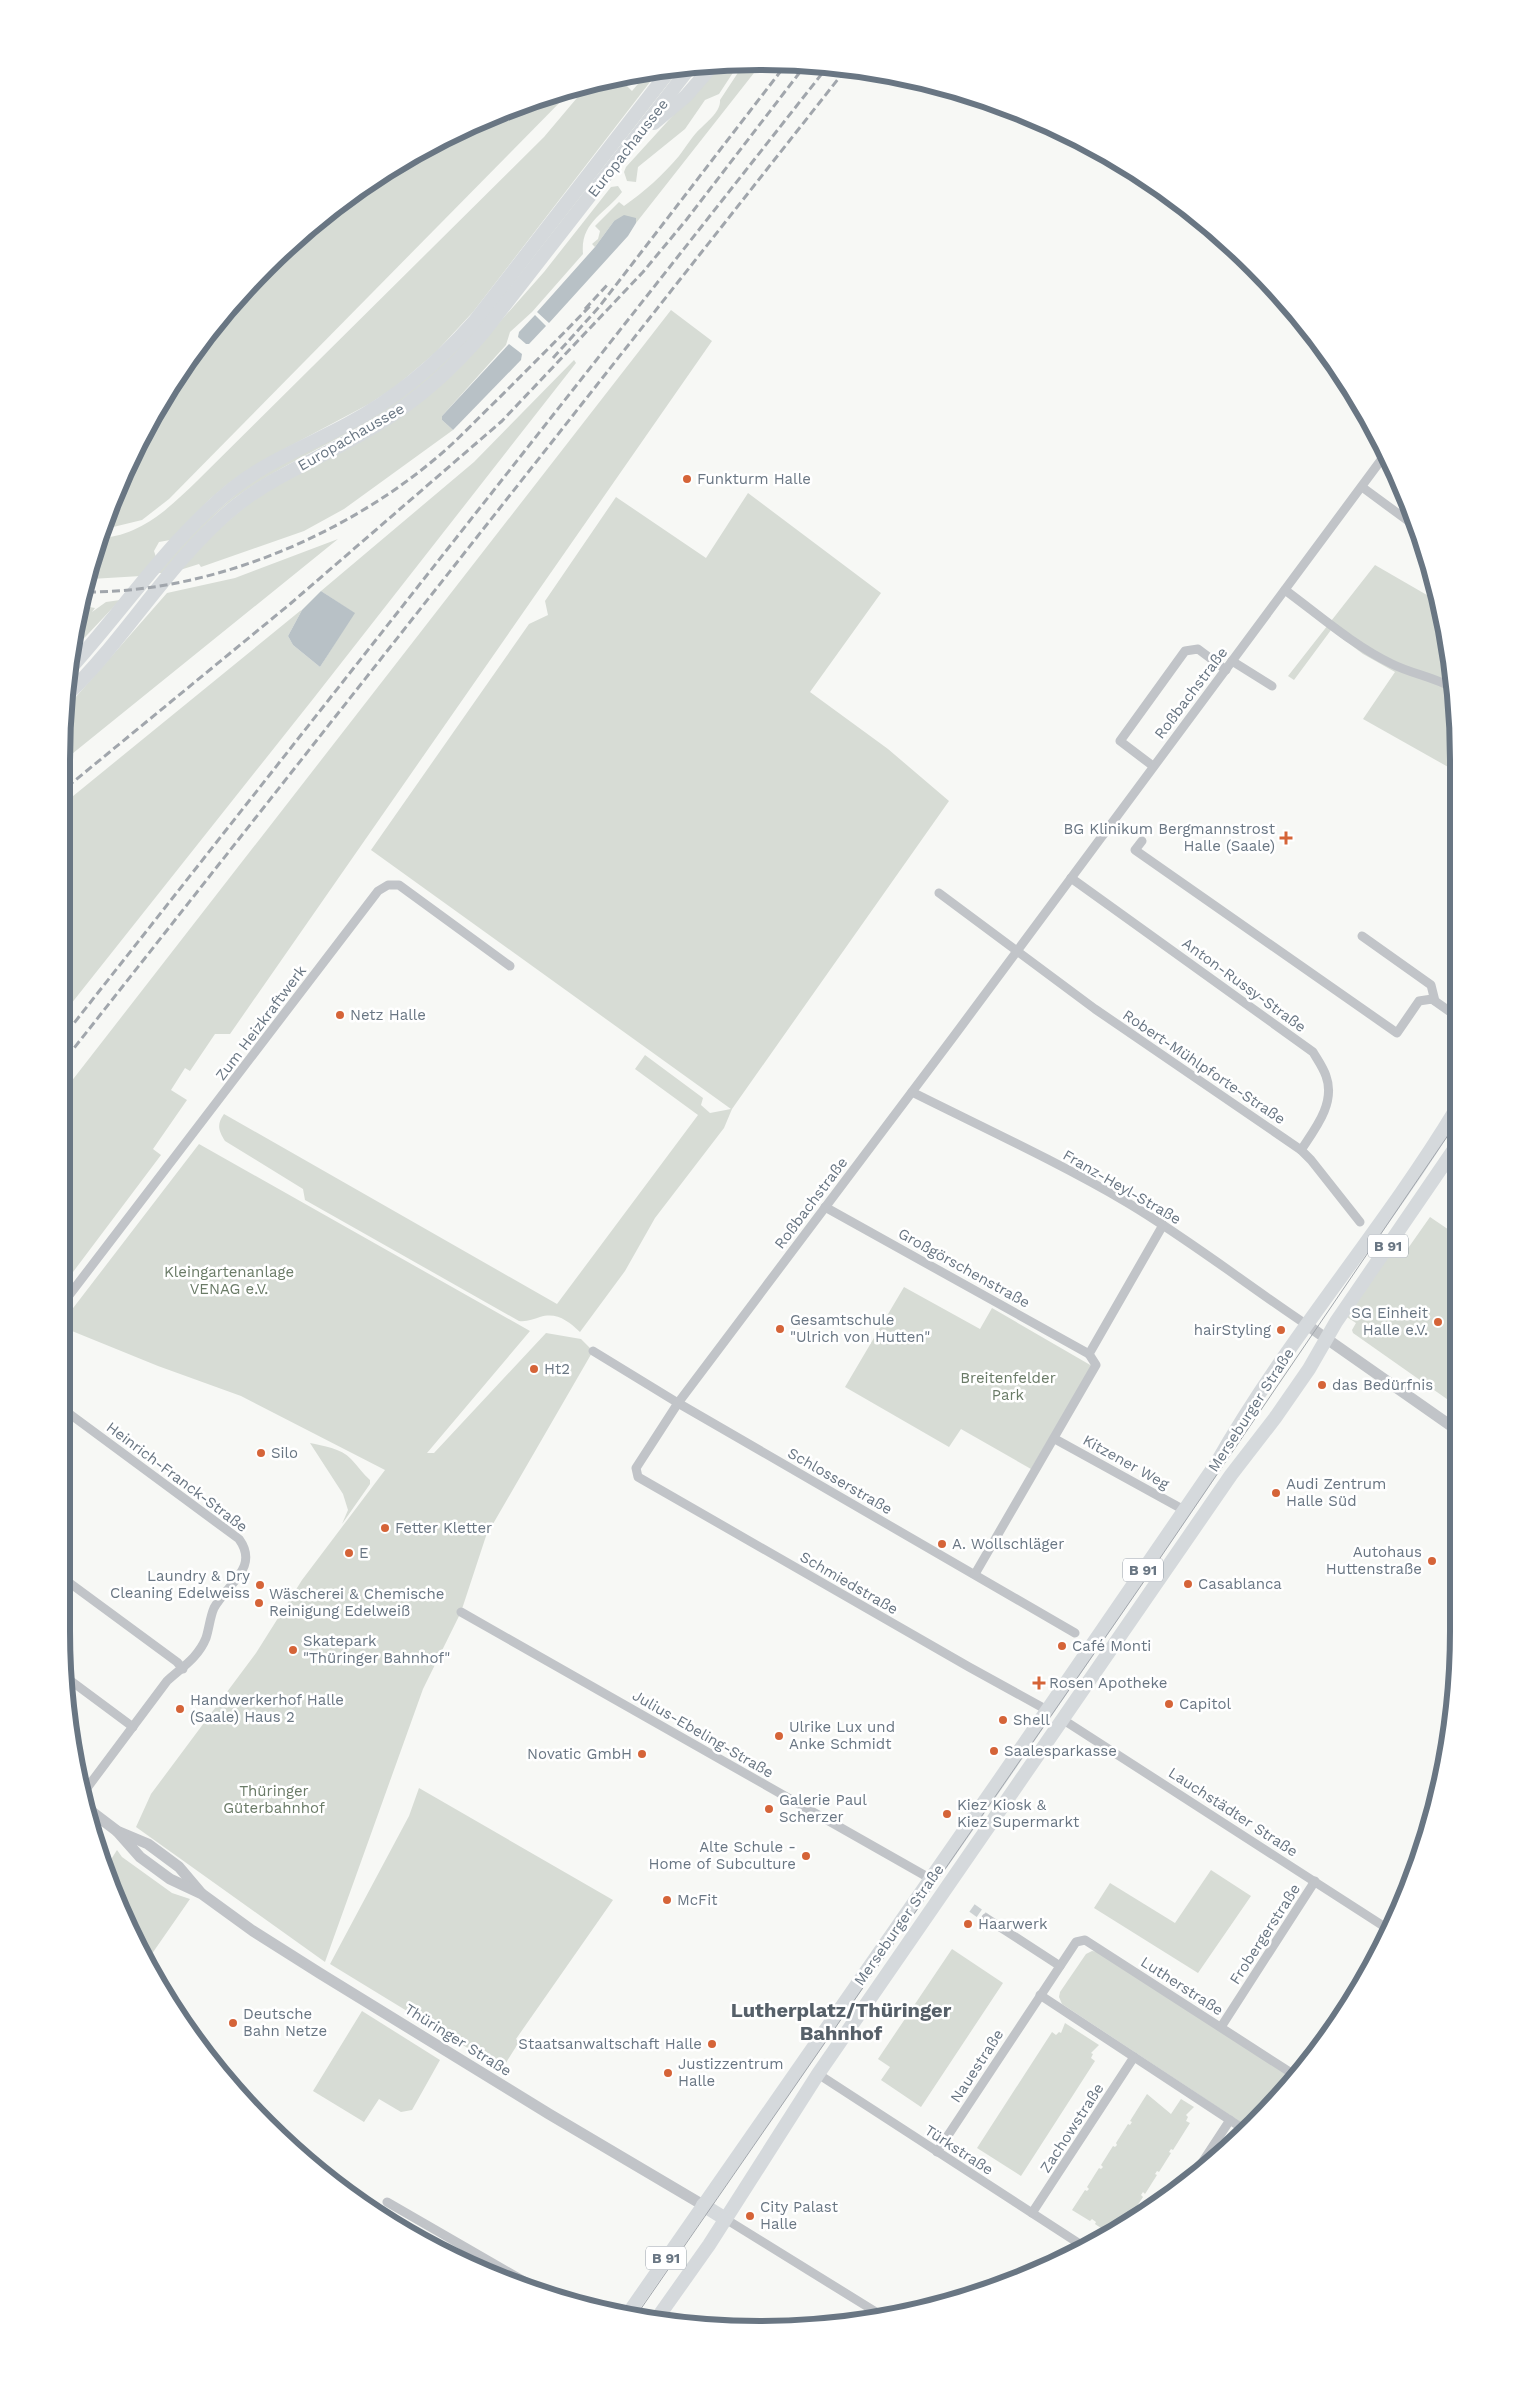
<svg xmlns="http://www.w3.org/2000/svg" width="1520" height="2391" font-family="'Work Sans',sans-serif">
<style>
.green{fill:#d7dcd5}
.water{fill:#b8c1c6}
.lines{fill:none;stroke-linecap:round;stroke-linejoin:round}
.minor-tunnel{stroke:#ccd1d3;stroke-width:9;stroke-dasharray:9 4.5;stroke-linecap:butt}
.minor{stroke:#c1c4c8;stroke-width:9}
.tertiary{stroke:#c1c4c8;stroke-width:11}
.primary{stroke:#d5d9dc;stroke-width:14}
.tram{stroke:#a1a6ac;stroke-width:1}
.rail{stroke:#a1a6ac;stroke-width:3;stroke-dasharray:8 4;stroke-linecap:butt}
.poi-dot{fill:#d56438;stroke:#fff;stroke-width:2}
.labels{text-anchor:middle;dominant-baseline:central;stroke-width:5;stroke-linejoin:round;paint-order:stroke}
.shield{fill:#fff;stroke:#969fa8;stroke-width:1}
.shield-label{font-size:14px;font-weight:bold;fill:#697683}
.street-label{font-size:15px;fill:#697683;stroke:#fff}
.poi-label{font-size:15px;fill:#697683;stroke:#fff;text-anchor:start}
.park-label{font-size:15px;fill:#6a7b67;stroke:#fff}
.district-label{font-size:20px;font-weight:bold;fill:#566069;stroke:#fff}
.rim{fill:none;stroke:#697683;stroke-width:6}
</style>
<rect width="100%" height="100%" fill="#f7f8f5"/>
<g class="green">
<path d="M761,64L636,223V218L614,221L595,247L592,244L598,239L600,231L595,226L619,202L624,206C644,192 663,175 679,156C686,147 693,135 701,128C708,121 721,111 720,100L743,65Z"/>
<polygon points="738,65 719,94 705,100 685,129 638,167 636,182 627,181 624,172 626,167 718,66"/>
<path d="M677,67H681C632,130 584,192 535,255C500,301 466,350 421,386C365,431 297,454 239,495C210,515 187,546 162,573H157L193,532L251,481L416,385Z"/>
<path d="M660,69L473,312L435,353L395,387L369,404L275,454L229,483L210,499L170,540L159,542L154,551L156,557L141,576L91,579L102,538C142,535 170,507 197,481L544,137L587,86L620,79L632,91L648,72Z"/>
<polygon points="572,90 169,499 142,520 105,529 115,492 206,334 300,234 411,155 536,98"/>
<path d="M618,186L622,192C605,214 580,222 583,254L532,312L510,332L506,345L442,416V420L453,430L344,509L304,531L201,567L199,564L180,570L208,538L260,494L316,465L474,351L544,272L611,187Z"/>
<polygon points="671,310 712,341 230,1034 215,1034 190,1071 185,1068 171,1090 187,1100 153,1149 161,1155 67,1280 67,1087"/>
<polygon points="574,360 576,363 313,699 67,1009 67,801 300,611 302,610 288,636 293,645 320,667 354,613 321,591 474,462"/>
<path d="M748,493L881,593L810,692L888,749L949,801L732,1109L724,1128L655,1218L625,1271L580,1332C568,1321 557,1312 540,1317C533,1319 527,1322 519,1321L305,1200L303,1189L225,1141C219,1131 216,1125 224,1114L557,1304L698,1115L635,1069L645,1055L703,1098L701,1105L710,1113L731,1109L371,850L529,624L548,615L545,601L616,497L706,558Z"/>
<polygon points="338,539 67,758 67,707 167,593 235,578"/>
<polygon points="1375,565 1439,602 1457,714 1457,772 1363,719 1395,672 1363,654 1331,630 1294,680 1288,676"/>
<polygon points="120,600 72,651 84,606 95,608 92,612 106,602"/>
<polygon points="199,1144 530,1331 427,1453 434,1453 546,1333 581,1339 593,1351 486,1536 461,1612 423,1689 325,1962 136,1827 151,1794 256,1653 302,1580 385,1470 241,1396 158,1366 67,1329 67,1316"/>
<polygon points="1430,1217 1455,1234 1454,1404 1353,1333 1352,1330 1356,1323 1347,1317 1394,1245 1404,1254"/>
<polygon points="904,1287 980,1329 992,1308 1092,1366 1031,1469 961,1429 949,1447 845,1387"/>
<path d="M310,1443C323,1446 341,1448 351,1459C358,1466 363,1474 370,1480V1484L342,1524L348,1510L343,1494Z"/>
<polygon points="419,1788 613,1900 516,2039 519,2042 502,2069 330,1964 409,1816"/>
<polygon points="117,1850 122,1857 172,1893 190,1899 149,1958 105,1869"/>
<polygon points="1211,1870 1251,1896 1198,1973 1094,1908 1110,1883 1175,1923"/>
<polygon points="952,1949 1003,1983 921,2107 881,2080 890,2067 878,2059"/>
<polygon points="1092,1951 1099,1952 1294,2078 1248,2127 1062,2004 1059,1997 1060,1992 1086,1954"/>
<polygon points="362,2011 440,2060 412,2110 401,2112 379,2099 364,2122 313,2091"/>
<polygon points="1065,2023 1099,2045 1091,2053 1093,2054 1091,2058 1095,2061 1021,2176 977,2148 1052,2032 1056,2035 1059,2032 1061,2033"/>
<polygon points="1147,2094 1171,2114 1181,2099 1194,2107 1186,2115 1188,2117 1186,2121 1190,2123 1173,2150 1171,2149 1169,2152 1171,2153 1159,2172 1157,2171 1155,2174 1157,2175 1145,2194 1143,2192 1141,2195 1143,2197 1131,2215 1129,2214 1127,2217 1129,2218 1124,2226 1110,2234 1095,2224 1096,2222 1092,2219 1090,2221 1072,2210 1085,2190 1087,2191 1089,2189 1087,2187 1099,2168 1101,2169 1103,2167 1101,2165 1113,2146 1115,2147 1117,2145 1116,2143 1128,2124 1130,2125 1132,2122 1130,2121"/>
</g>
<g class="water">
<polygon points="624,215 636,218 636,223 628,236 549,323 537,312 595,247 614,221"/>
<polygon points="535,315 546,326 529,344 526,344 518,337 519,332"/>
<polygon points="509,344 522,354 521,360 453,430 442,420 442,416"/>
<polygon points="321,591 355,613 320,667 293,645 288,636 302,610"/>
</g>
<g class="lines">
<polyline class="minor-tunnel" points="972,1908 986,1918"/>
<g class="minor">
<polyline points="1362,487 1415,526"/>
<path d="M1285,590C1319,615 1354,646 1392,664C1412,674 1434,677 1453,688"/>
<polyline points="1232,661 1272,686"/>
<polyline points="1153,766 1120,741 1185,651 1198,649 1226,670"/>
<polyline points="1142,841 1135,850 1397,1033 1419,1001 1432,999 1456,1016"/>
<path d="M1071,878L1313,1052C1317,1059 1323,1067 1326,1076C1336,1103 1315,1129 1301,1150"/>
<polyline points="939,893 1095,1009 1301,1150 1311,1160 1360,1222"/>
<polyline points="1362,936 1431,985 1435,1001"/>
<path d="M912,1092C984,1128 1058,1162 1128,1203C1190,1240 1247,1285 1307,1325"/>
<polyline points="825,1207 1089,1354"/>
<polyline points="67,1298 378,891 388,885 399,885 510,966"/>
<polyline points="593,1351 678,1403 1075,1633"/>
<path d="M67,1412L239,1539C260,1568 227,1584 214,1608C210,1617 209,1629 206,1638C198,1658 181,1668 167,1681L84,1792"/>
<polyline points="1055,1439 1184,1510"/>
<polyline points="975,1574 1096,1365 1089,1354 1163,1225"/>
<polyline points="67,1581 177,1662 183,1669"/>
<polyline points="461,1612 931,1879"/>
<polyline points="67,1678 133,1727"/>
<polyline points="1047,1710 969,1667 638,1477 636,1468 678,1403 954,1036 1387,452"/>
<polyline points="1062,1719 1388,1929"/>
<polyline points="986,1918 1060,1966"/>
<polyline points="1040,1995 1245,2130"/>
<polyline points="1221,2027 1315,1881"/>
<polyline points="818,2074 1086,2248"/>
<polyline points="937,2152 1076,1942 1085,1940 1296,2076"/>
<polyline points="1192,2178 1230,2120"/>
<polyline points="387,2202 550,2296"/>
<polyline points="1032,2213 1134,2057"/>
<polyline points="724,2218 884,2317"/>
</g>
<g class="tertiary">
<polyline points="1307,1325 1454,1428"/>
<polyline points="88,1809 117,1831 148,1844 179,1867 201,1893"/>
<polyline points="117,1831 140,1857 170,1879 202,1894 253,1931 321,1974 549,2114 703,2205"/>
</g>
<g class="primary">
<polyline points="654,123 686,96 712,66"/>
<path d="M67,672C122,612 169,540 232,489C267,461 309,445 348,424C397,398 437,364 474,322L672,67"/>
<path d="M67,695C127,637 173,556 237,505C279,472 330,454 375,426C418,400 454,368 486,329L691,66"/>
<polyline points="703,2205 724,2218"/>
<path d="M630,2311L1000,1779L1216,1464C1286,1340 1381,1233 1455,1111"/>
<polyline points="658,2317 709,2245 818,2074 1231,1475 1275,1418 1309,1369 1336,1322 1455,1148"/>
</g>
<polyline class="tram" points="638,2313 1156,1564 1455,1125"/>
<g class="rail">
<polyline points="585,309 609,283"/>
<polyline points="553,358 599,307 787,63"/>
<path d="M88,592C210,592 342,537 435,459C457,441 477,419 498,399C529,368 560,337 591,305"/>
<polyline points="67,787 290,604 502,421 643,272 687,219 807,63"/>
<polyline points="67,1032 828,66"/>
<polyline points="67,1057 846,69"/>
</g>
</g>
<g class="poi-dot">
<circle cx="687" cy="479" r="5"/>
<path d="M1283.5 830.5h5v5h5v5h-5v5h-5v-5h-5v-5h5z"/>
<circle cx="340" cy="1015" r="5"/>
<circle cx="1438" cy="1322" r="5"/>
<circle cx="780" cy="1329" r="5"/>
<circle cx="1281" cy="1330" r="5"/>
<circle cx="534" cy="1369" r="5"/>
<circle cx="1322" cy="1385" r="5"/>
<circle cx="261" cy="1453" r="5"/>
<circle cx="1276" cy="1493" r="5"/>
<circle cx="385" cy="1528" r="5"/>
<circle cx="942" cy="1544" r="5"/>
<circle cx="349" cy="1553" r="5"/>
<circle cx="1432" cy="1561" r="5"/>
<circle cx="1188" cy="1584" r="5"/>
<circle cx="260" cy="1585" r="5"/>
<circle cx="259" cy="1603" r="5"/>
<circle cx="1062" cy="1646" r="5"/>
<circle cx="293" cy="1650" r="5"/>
<path d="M1036.5 1675.5h5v5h5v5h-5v5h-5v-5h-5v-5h5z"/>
<circle cx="1169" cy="1704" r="5"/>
<circle cx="180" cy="1709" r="5"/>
<circle cx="1003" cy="1720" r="5"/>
<circle cx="779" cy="1736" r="5"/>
<circle cx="994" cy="1751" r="5"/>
<circle cx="642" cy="1754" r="5"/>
<circle cx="769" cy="1809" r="5"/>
<circle cx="947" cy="1814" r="5"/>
<circle cx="806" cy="1856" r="5"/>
<circle cx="667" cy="1900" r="5"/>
<circle cx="968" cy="1924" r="5"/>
<circle cx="233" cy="2023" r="5"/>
<circle cx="712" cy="2044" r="5"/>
<circle cx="668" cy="2073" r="5"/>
<circle cx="750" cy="2216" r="5"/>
</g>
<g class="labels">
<g class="shield">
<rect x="1368" y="1234.5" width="40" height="23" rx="4"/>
<rect x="1123" y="1558.5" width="40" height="23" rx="4"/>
<rect x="646" y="2246.5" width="40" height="23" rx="4"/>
</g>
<g class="shield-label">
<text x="1388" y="1246">B 91</text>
<text x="1143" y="1570">B 91</text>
<text x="666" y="2258">B 91</text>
</g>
<g class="street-label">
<text transform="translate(628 148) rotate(-52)">Europachaussee</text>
<text transform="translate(351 437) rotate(-30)">Europachaussee</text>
<text transform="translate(1191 693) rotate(-53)">Roßbachstraße</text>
<text transform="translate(1244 985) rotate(36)">Anton-Russy-Straße</text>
<text transform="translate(261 1023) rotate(-53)">Zum Heizkraftwerk</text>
<text transform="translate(1204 1067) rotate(34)">Robert-Mühlpforte-Straße</text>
<text transform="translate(1122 1187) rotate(30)">Franz-Heyl-Straße</text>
<text transform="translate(811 1203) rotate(-53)">Roßbachstraße</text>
<text transform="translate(964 1268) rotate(29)">Großgörschenstraße</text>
<text transform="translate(1251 1410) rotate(-57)">Merseburger Straße</text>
<text transform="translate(1126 1462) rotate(29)">Kitzener Weg</text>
<text transform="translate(177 1477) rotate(37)">Heinrich-Franck-Straße</text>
<text transform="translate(840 1481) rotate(30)">Schlosserstraße</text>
<text transform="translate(849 1583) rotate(30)">Schmiedstraße</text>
<text transform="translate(703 1734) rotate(30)">Julius-Ebeling-Straße</text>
<text transform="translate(1233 1812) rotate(33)">Lauchstädter Straße</text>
<text transform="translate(899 1925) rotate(-55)">Merseburger Straße</text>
<text transform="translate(1265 1934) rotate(-57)">Frobergerstraße</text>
<text transform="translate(1182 1986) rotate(33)">Lutherstraße</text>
<text transform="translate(458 2040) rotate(32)">Thüringer Straße</text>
<text transform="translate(977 2066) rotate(-57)">Nauestraße</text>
<text transform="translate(1072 2128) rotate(-57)">Zachowstraße</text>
<text transform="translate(959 2150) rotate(33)">Türkstraße</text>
</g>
<g class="poi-label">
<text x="697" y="479">Funkturm Halle</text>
<text x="1275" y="829" text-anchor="end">BG Klinikum Bergmannstrost<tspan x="1275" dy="17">Halle (Saale)</tspan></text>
<text x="350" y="1015">Netz Halle</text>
<text x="1428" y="1313" text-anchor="end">SG Einheit<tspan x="1428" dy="17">Halle e.V.</tspan></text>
<text x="790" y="1320">Gesamtschule<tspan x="790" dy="17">"Ulrich von Hutten"</tspan></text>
<text x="1271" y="1330" text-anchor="end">hairStyling</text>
<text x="544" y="1369">Ht2</text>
<text x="1332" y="1385">das Bedürfnis</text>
<text x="271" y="1453">Silo</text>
<text x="1286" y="1484">Audi Zentrum<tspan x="1286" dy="17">Halle Süd</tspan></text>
<text x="395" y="1528">Fetter Kletter</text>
<text x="952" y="1544">A. Wollschläger</text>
<text x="1422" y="1552" text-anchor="end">Autohaus<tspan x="1422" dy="17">Huttenstraße</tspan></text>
<text x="359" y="1553">E</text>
<text x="250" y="1576" text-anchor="end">Laundry &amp; Dry<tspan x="250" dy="17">Cleaning Edelweiss</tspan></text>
<text x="1198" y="1584">Casablanca</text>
<text x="269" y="1594">Wäscherei &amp; Chemische<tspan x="269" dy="17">Reinigung Edelweiß</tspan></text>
<text x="303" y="1641">Skatepark<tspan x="303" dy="17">"Thüringer Bahnhof"</tspan></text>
<text x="1072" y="1646">Café Monti</text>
<text x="1049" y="1683">Rosen Apotheke</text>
<text x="190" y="1700">Handwerkerhof Halle<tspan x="190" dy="17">(Saale) Haus 2</tspan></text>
<text x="1179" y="1704">Capitol</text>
<text x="1013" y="1720">Shell</text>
<text x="789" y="1727">Ulrike Lux und<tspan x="789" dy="17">Anke Schmidt</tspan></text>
<text x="1004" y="1751">Saalesparkasse</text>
<text x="632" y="1754" text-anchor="end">Novatic GmbH</text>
<text x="779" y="1800">Galerie Paul<tspan x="779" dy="17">Scherzer</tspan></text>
<text x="957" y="1805">Kiez Kiosk &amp;<tspan x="957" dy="17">Kiez Supermarkt</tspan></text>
<text x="796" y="1847" text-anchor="end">Alte Schule -<tspan x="796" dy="17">Home of Subculture</tspan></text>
<text x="677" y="1900">McFit</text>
<text x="978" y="1924">Haarwerk</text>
<text x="243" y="2014">Deutsche<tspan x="243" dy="17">Bahn Netze</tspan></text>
<text x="702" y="2044" text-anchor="end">Staatsanwaltschaft Halle</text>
<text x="678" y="2064">Justizzentrum<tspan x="678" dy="17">Halle</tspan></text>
<text x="760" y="2207">City Palast<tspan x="760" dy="17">Halle</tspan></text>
</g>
<g class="park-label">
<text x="229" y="1272">Kleingartenanlage<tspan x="229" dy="17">VENAG e.V.</tspan></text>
<text x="1008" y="1378">Breitenfelder<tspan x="1008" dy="17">Park</tspan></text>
<text x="274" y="1791">Thüringer<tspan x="274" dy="17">Güterbahnhof</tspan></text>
</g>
<g class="district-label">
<text x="841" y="2010">Lutherplatz/Thüringer<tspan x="841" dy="23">Bahnhof</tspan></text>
</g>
</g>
<path d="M0 0H1520V2391H0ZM760 70H760A690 690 0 0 1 1450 760V1631A690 690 0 0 1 760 2321H760A690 690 0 0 1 70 1631V760A690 690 0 0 1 760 70Z" fill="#fff" fill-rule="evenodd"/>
<path class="rim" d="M760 70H760A690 690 0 0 1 1450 760V1631A690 690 0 0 1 760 2321H760A690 690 0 0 1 70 1631V760A690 690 0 0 1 760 70Z"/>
</svg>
